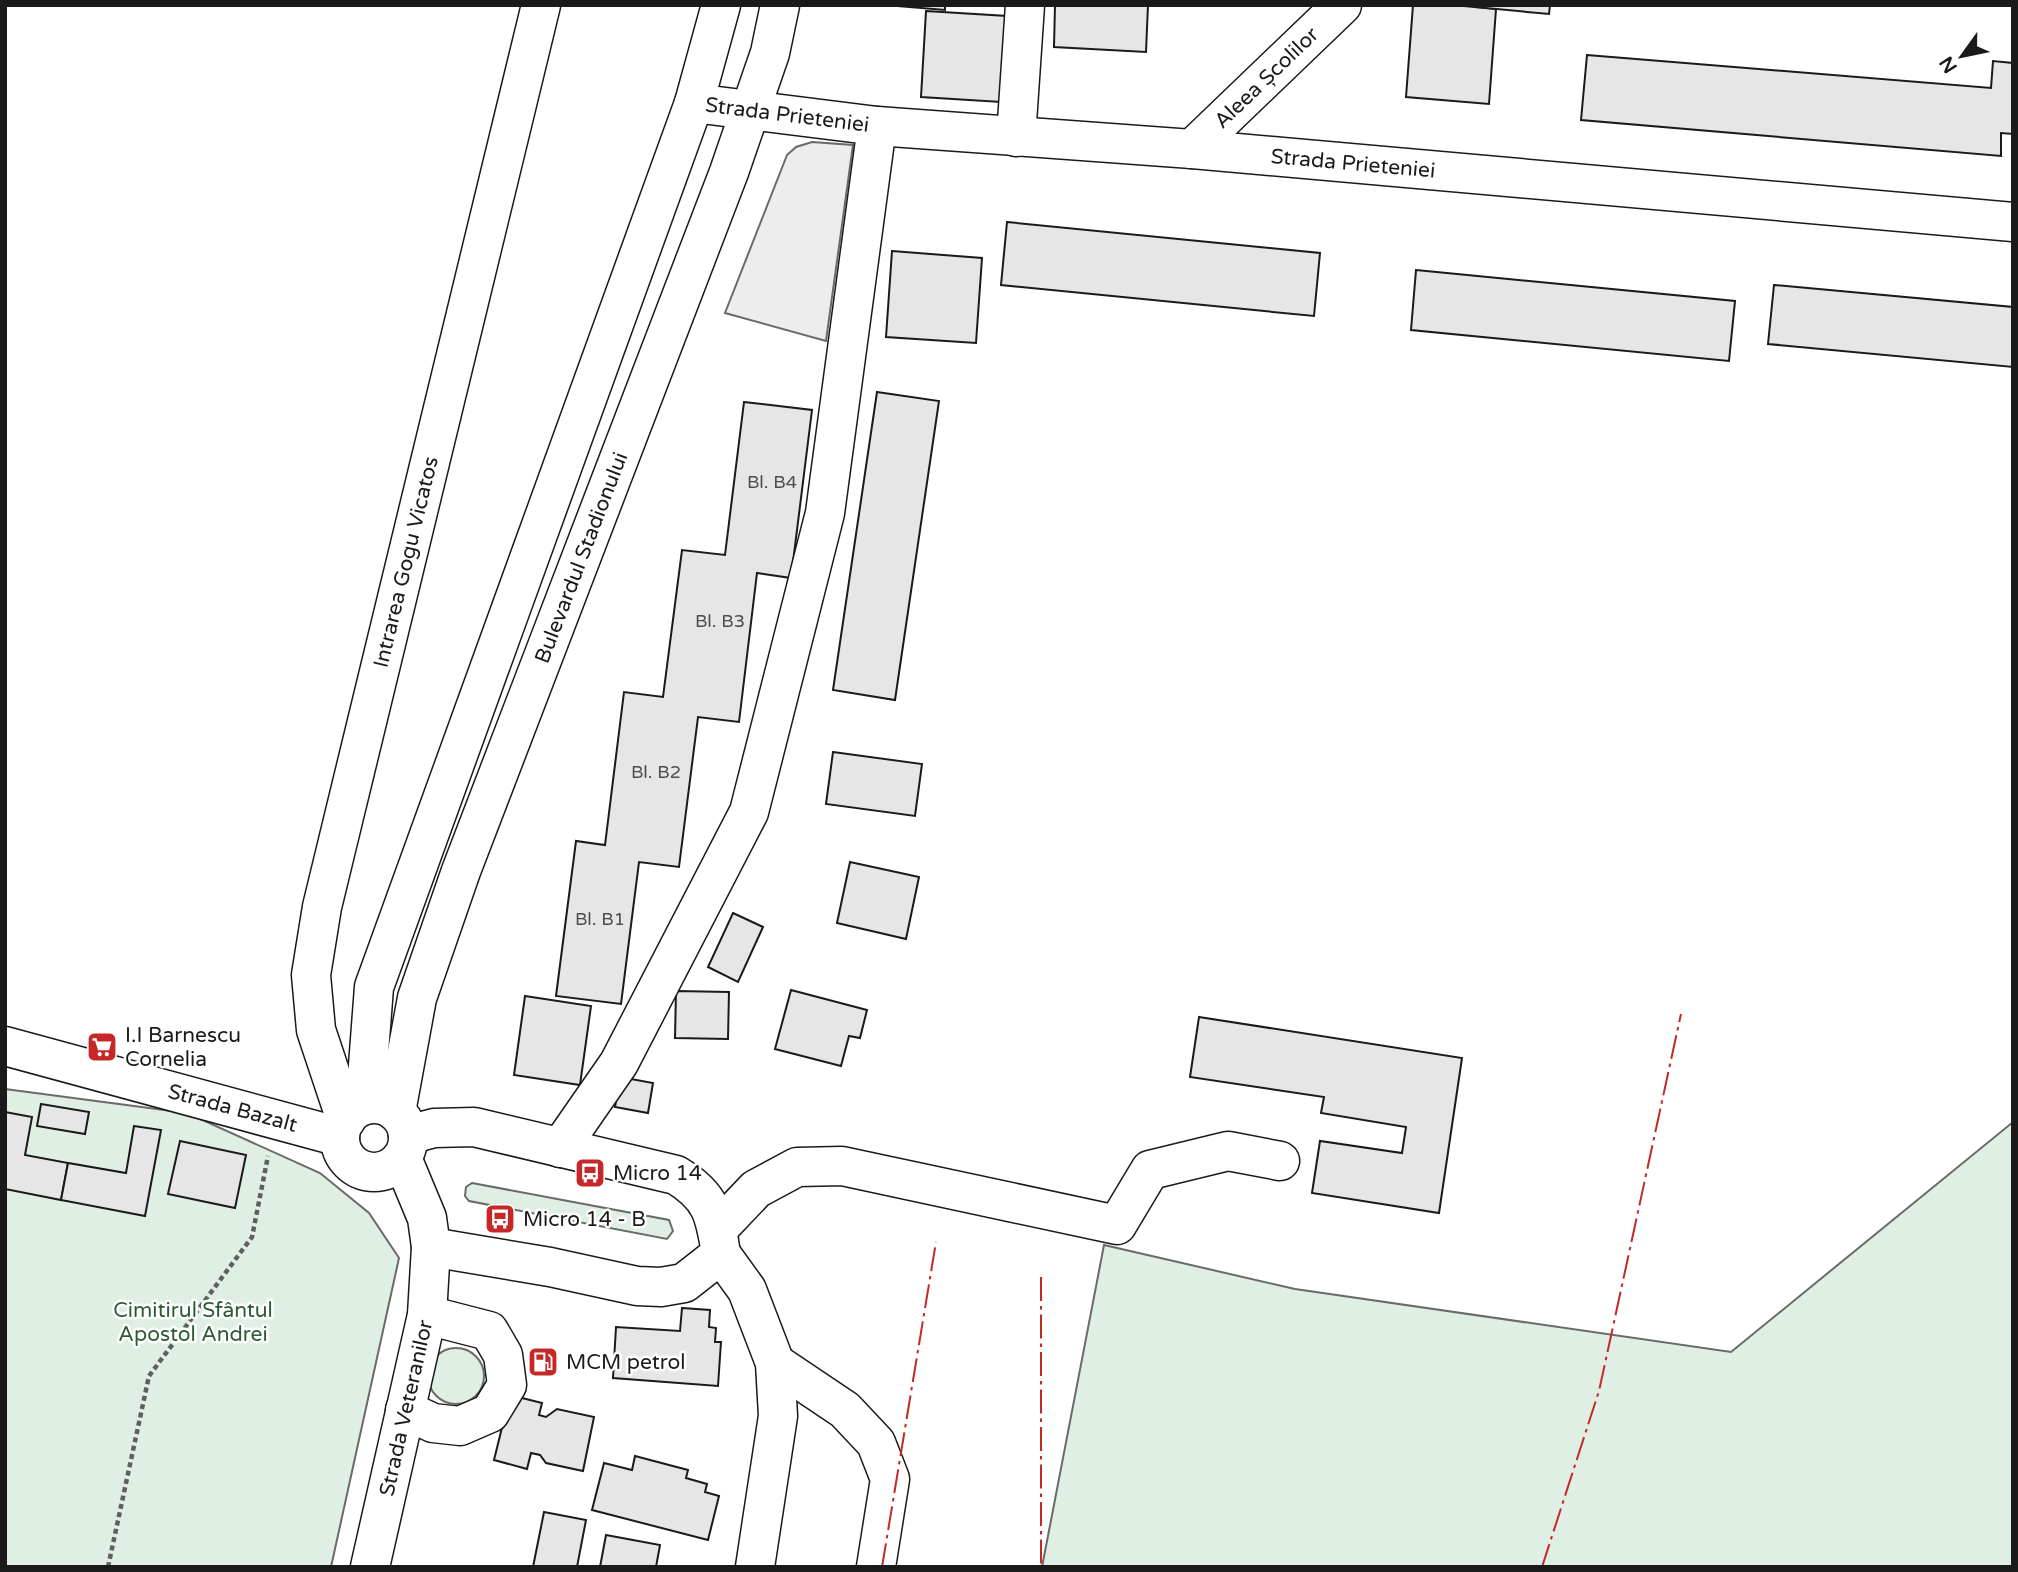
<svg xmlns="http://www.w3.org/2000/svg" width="2018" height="1572" font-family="'Varela Round',sans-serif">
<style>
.green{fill:#e0efe3;stroke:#6a6a6a;stroke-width:2}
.parking{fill:#ededed;stroke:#6a6a6a;stroke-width:2}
.building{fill:#e6e6e6;stroke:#1a1a1a;stroke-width:2}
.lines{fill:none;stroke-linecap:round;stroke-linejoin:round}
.minor-casing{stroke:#1a1a1a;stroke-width:41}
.major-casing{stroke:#1a1a1a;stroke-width:41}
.path{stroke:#5f5f5f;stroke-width:4.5;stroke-dasharray:5 3.5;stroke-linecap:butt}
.minor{stroke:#fff;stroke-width:38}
.major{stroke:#fff;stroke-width:38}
.power{stroke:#c62828;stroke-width:2;stroke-dasharray:24 5 3.5 5;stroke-linecap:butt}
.labels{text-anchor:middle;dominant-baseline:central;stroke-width:5;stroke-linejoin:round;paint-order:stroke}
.number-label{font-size:18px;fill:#4d4d4d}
.street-label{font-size:21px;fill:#1a1a1a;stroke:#fff}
.poi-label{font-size:21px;fill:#1a1a1a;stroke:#fff;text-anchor:start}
.park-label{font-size:21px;fill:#2b5a34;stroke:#fff}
</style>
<rect width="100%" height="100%" fill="#fff"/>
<g class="green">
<polygon points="5,1089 187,1113 320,1173 369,1213 399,1258 331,1567 5,1567"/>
<polygon points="2013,1122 2013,1567 1042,1567 1104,1245 1295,1289 1731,1352"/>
<polygon points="472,1183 669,1220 673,1231 667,1239 469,1201 465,1196 466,1187"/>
<circle cx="456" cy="1376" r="28"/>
</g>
<polygon class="parking" points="812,142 853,145 826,341 725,313 787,155 796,147"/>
<g class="building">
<polygon points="885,5 945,5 945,10"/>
<polygon points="1055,5 1148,5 1146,52 1054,47"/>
<polygon points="1413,5 1453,5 1496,9 1489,104 1406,97"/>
<polygon points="1476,5 1550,5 1549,14 1475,7"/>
<polygon points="926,11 1007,16 1001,102 921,97"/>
<polygon points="1587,55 1991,88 1993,61 2013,63 2013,134 2001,133 2001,156 1581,120"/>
<polygon points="1007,222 1320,253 1314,316 1001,285"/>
<polygon points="892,251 982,258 976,343 886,337"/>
<polygon points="1416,270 1735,301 1729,361 1411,330"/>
<polygon points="1774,285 2013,307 2013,367 1768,344"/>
<polygon points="877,392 939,401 895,700 833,690"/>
<polygon points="744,402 812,410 791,578 757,573 739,722 698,717 679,867 639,862 621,1004 556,996 576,841 605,845 624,692 663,697 682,550 725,555"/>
<polygon points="833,752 922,764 915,816 826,804"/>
<polygon points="850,862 919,877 906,939 837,923"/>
<polygon points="733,913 763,927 738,982 708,967"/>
<polygon points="791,990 867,1010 860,1038 849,1036 841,1066 775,1049"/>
<polygon points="676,991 729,992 728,1039 675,1038"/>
<polygon points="525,996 591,1006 580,1085 514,1075"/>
<polygon points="1199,1017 1462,1058 1439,1213 1312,1193 1320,1141 1402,1153 1406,1127 1321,1113 1324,1097 1190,1077"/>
<polygon points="620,1077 653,1083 648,1113 615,1107"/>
<polygon points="41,1104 89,1112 85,1134 37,1126"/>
<polygon points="5,1112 32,1117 25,1155 68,1163 61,1200 5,1189"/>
<polygon points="134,1126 161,1130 145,1216 61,1200 68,1163 126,1173"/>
<polygon points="180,1141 246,1155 235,1208 168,1194"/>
<polygon points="682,1308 710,1310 709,1327 716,1328 715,1342 721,1342 718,1386 613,1378 616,1327 680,1331"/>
<polygon points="510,1395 542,1403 539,1415 546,1417 557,1409 594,1417 583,1471 546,1463 540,1455 531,1453 527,1469 494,1460"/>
<polygon points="635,1456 688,1470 686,1478 707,1484 705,1492 719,1496 708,1540 592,1510 604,1463 632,1470"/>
<polygon points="544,1512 586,1520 577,1567 533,1567"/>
<polygon points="606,1535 660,1545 656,1567 600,1567"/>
</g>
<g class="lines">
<g class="minor-casing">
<g id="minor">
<path id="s1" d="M694,103L877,126L1192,149L2013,222"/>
<polyline points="1016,137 1025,5"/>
<path id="s2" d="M1192,149L1342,5"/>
<path id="s3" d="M346,1120L316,1030L311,975L322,907L541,5"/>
<path d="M408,1135L434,1128L474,1127L676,1175C711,1196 715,1214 721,1254L684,1283L661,1287L637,1286L550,1267L431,1247"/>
<polyline points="560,1148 619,1063 749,812 825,513 877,126"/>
<polyline points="717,1230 756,1189 797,1167 842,1166 1117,1225 1150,1170 1228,1151 1280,1161"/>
<polyline points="721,1254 747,1290 775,1363 778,1416 755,1567"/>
<polyline points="775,1363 845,1410 876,1443 890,1479 876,1567"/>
<polyline points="405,1410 433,1423 460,1426 490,1413 507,1385 503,1355 489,1331 427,1315"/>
<path id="s4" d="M370,1567L427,1315L431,1247L427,1218L402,1158"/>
</g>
</g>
<g class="major-casing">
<g id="major">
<path id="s5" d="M5,1046L340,1137"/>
<circle cx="374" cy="1138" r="34"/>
<polyline points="365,1105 374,987 694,103 721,5"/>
<path id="s6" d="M396,1112L417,998L461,871L729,172L770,53L780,5"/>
</g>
</g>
<polyline class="path" points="108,1567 149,1376 252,1237 268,1156"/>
<use href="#minor" class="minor"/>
<use href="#major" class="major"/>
<g class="power">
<polyline points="1041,1277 1041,1567"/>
<polyline points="882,1567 936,1242"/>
<polyline points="1542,1567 1599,1391 1681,1014"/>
</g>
</g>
<defs>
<g id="supermarket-square" transform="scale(1.575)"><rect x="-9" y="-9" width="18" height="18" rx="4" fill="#c62828" stroke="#fff"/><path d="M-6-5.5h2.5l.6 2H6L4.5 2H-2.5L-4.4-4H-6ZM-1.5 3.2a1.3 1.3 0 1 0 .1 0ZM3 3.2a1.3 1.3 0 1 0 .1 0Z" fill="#fff"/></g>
<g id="bus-square" transform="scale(1.575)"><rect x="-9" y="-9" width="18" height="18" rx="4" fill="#c62828" stroke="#fff"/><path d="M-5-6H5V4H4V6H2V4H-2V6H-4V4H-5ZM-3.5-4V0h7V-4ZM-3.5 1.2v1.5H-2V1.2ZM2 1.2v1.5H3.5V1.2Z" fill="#fff"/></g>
<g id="fuel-square" transform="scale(1.575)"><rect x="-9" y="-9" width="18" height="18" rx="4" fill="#c62828" stroke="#fff"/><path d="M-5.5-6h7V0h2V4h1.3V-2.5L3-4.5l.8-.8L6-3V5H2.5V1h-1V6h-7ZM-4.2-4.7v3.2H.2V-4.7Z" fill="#fff"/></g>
</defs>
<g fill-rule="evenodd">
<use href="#supermarket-square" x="102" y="1047"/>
<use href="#bus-square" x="590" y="1173"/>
<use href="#bus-square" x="500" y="1219"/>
<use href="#fuel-square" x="543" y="1362"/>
</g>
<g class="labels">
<g class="number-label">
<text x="772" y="482">Bl. B4</text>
<text x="720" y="621">Bl. B3</text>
<text x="656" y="772">Bl. B2</text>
<text x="600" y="919">Bl. B1</text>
</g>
<g class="street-label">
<text stroke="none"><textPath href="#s2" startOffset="103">Aleea Școlilor</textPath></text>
<text stroke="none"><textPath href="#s1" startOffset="94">Strada Prieteniei</textPath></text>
<text stroke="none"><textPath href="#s1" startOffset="662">Strada Prieteniei</textPath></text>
<text stroke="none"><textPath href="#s6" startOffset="586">Bulevardul Stadionului</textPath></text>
<text stroke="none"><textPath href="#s3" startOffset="574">Intrarea Gogu Vicatos</textPath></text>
<text stroke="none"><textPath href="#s5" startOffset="236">Strada Bazalt</textPath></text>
<text stroke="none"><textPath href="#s4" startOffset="163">Strada Veteranilor</textPath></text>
</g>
<g class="poi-label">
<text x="125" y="1035">I.I Barnescu<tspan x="125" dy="24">Cornelia</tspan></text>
<text x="613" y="1173">Micro 14</text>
<text x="523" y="1219">Micro 14 - B</text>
<text x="566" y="1362">MCM petrol</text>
</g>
<g class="park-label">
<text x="193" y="1310">Cimitirul Sfântul<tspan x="193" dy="24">Apostol Andrei</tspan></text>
</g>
</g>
<rect width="2018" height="1572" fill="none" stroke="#1a1a1a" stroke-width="14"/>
<g transform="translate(1962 56) rotate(237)" stroke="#ffffff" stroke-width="5" paint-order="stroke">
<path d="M0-5L12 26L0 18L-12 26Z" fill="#1a1a1a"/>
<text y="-10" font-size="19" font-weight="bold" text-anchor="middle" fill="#1a1a1a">N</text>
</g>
</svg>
